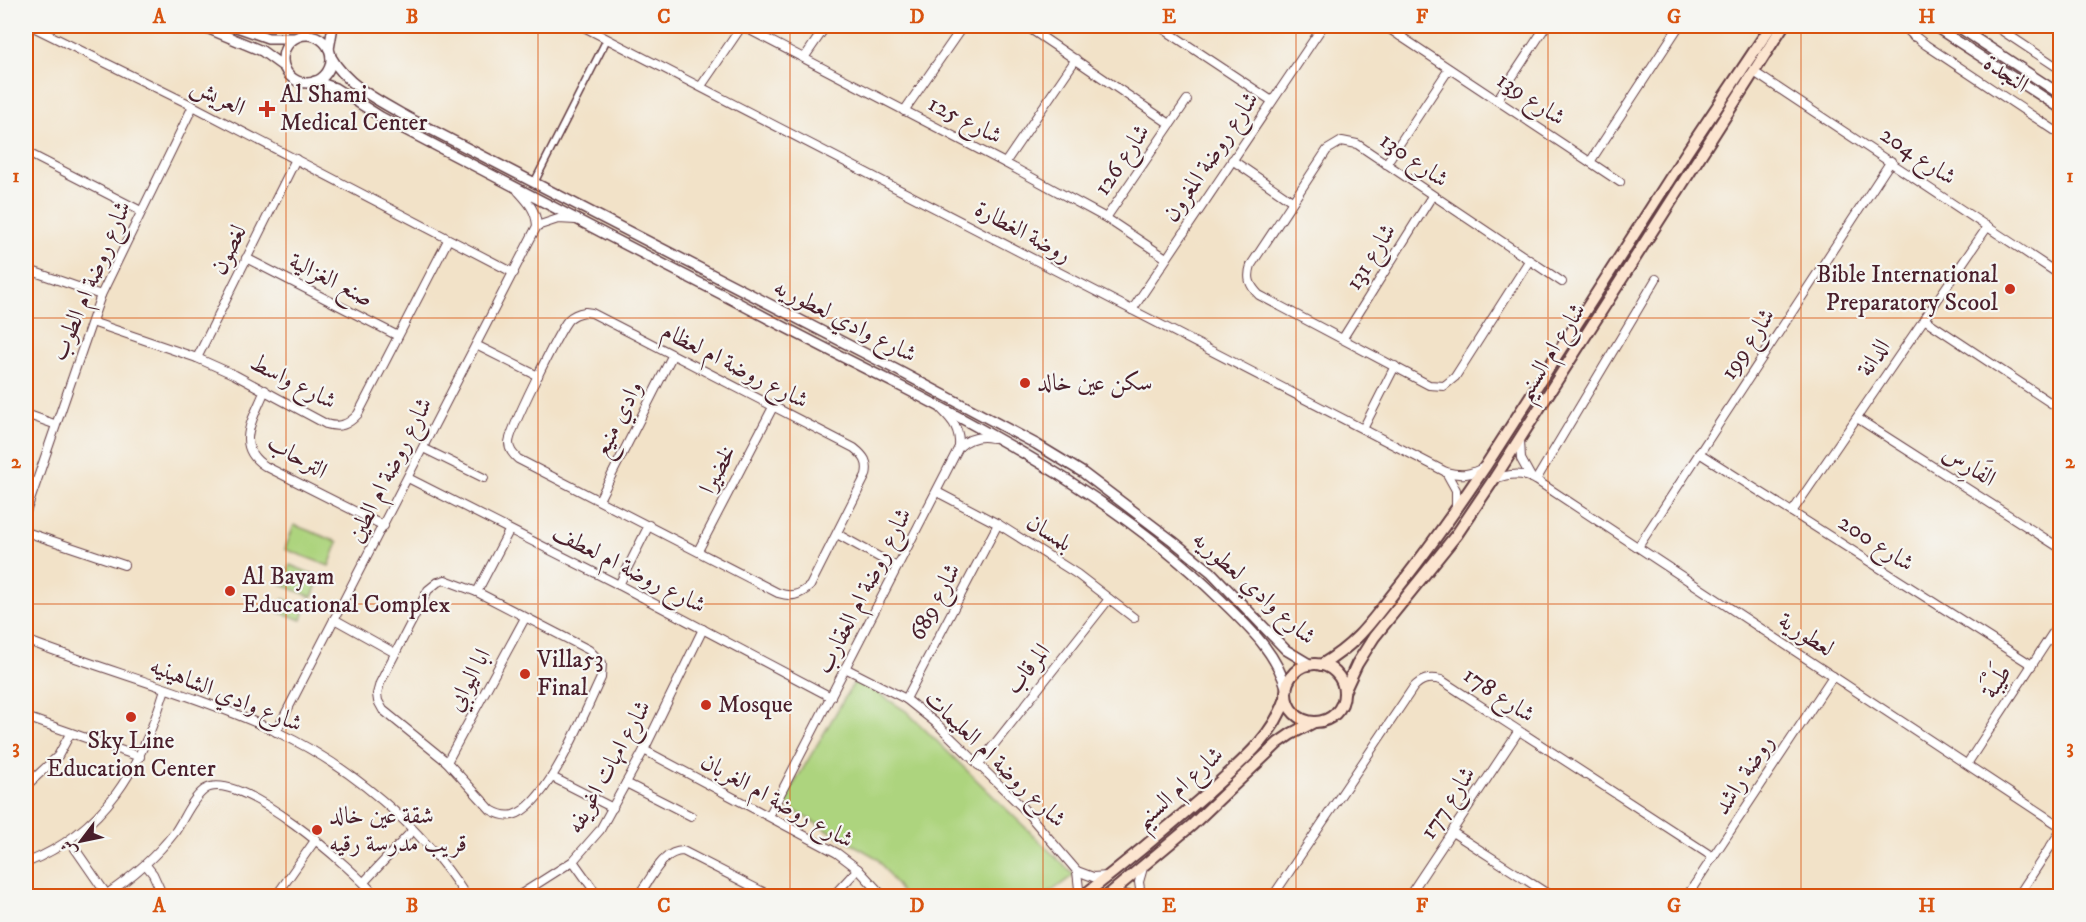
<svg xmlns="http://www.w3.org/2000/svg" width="2086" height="922" font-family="'IM FELL DW Pica',Amiri,serif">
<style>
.green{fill:#add47e;stroke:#7c7a54;stroke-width:1.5}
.forest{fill:#8ab66d;stroke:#6a6a4c;stroke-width:1.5}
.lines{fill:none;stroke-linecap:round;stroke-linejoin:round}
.pedestrian-casing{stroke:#633c43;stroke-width:9}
.minor-casing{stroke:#633c43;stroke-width:10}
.tertiary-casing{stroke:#633c43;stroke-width:12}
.secondary-casing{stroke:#633c43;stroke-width:14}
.pedestrian{stroke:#fff;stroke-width:6}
.minor{stroke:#fff;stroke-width:8}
.tertiary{stroke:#fff;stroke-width:9}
.secondary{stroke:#fce5d0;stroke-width:10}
.grid{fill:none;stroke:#d8530f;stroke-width:1.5;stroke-opacity:0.55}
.poi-dot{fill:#c8321e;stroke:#f6f6f2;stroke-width:2}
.labels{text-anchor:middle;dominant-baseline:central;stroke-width:4.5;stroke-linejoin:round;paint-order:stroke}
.street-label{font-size:24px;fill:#4a1f2b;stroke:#f6f6f2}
.poi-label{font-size:24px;fill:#4a1f2b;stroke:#f6f6f2;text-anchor:start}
.neatline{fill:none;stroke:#d8530f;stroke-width:2}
.grid-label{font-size:20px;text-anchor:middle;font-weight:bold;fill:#d8530f}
</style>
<rect width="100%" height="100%" fill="#f6f6f2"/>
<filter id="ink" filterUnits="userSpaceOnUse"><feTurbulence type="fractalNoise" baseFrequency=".0167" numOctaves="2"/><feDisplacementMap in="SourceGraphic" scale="12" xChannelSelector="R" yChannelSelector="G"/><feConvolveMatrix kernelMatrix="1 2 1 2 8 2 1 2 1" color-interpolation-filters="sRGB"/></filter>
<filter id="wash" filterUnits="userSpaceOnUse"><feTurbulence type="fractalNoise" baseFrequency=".008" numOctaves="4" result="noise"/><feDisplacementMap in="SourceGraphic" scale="24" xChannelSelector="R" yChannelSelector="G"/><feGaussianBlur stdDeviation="1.35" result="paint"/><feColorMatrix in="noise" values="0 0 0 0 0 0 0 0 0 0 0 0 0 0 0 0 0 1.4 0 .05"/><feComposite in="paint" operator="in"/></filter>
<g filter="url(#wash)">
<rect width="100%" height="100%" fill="#f2e2c8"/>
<g class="green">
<polygon points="294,525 338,542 329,566 285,549"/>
<polygon points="290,565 320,577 312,597 282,585"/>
<polygon points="283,599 306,607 302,620 278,612"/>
<polygon points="856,679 906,711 1074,875 1045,896 904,896 877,858 782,804"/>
</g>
<path class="forest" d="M258,26H304C288,34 274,31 258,26Z"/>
</g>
<g filter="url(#ink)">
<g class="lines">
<g class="pedestrian-casing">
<polyline id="pedestrian" points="534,183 607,39"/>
</g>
<g class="minor-casing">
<g id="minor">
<polyline points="31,26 193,106 514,273"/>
<path d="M582,26L1446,472C1461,476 1471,475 1484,467"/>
<polyline points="742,26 1005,163 1106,218 1166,258"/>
<polyline points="1026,26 1170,124"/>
<polyline points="1159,26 1272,101"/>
<polyline points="1385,26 1620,182"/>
<polyline points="1902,26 1926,45 2060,134"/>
<polyline points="1995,26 2060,69"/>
<polyline points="1400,36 1407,26"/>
<polyline points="804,58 826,26"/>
<polyline points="1754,72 2060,275"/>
<polyline points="701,86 742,26"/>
<polyline points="1497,100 1546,26"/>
<polyline points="904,111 963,26"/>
<polyline points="26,152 141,211"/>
<polyline points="1232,160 1292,201"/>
<polyline points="1590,162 1679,26"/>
<polyline points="1005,163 1076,59"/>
<polyline points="1386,164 1449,69"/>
<polyline points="1106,218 1187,100"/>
<polyline points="537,226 558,219 576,220"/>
<polyline points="246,258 398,336"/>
<path d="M1529,261L1455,377L1444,386L1429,385L1259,295C1249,285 1247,278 1251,265L1327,150L1342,141L1357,144L1562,282"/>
<polyline points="26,269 101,295"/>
<polyline points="1132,310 1323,26"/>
<path d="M585,312L592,313L854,448C864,456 869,462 866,475L810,586C799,596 791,597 778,593L518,459C513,454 509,450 509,443C509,431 559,331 568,320C573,315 578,313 585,312Z"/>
<polyline points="1924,319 2060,409"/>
<path d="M92,322L197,358L235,375L326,424C340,428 348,425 358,414L448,240"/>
<polyline points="1343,338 1432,196"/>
<polyline points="476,345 538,376"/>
<polyline points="197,358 296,159"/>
<path d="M265,390C254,418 233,446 265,466L384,526"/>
<path d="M942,410C954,422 960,430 959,447"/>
<polyline points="26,414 54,424"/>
<polyline points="1857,418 2060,548"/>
<polyline points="1363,429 1395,366"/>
<polyline points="1520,440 1521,459 1531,477"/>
<polyline points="423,448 484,478"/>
<polyline points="1699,453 2032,665"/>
<polyline points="1446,472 1456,490 1456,507"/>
<polyline points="408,478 619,585 831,697"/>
<path d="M1494,479C1509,474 1522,472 1536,480L2060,826"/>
<polyline points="1536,480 1656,279"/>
<polyline points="937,492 998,524 1077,574 1134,618"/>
<polyline points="599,500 672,356"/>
<polyline points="26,512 101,295 193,106"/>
<polyline points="1792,512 1988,226"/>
<polyline points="26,532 124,565"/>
<polyline points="837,534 897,567"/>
<polyline points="1638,547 1891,161"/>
<polyline points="698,551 773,407"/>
<path d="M445,580L477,592L589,650L602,663L601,678C585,711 548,806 513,815C505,817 498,814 491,810L447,762L383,710L378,701L377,694L380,683L428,590L438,582Z"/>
<polyline points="619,585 649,525"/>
<polyline points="477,592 509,531"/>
<polyline points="334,619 395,653"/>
<path d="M26,640C108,672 195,694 275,731C351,766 421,826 466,896"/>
<polyline points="845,668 906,699 936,723 1023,808 1077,871 1093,877 1108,876"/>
<polyline points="906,699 998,524"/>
<polyline points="26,717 140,757"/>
<path d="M276,732L537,226C536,210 528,202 518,191"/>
<polyline points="644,750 837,853 858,869 883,896"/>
<polyline points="447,762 525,618"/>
<polyline points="1967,764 2060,622"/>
<polyline points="978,765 1109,599"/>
<polyline points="552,777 613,808"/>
<polyline points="626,783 691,816"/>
<polyline points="26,786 58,756 70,734"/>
<path d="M769,816L959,447C969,438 979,435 992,438"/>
<polyline points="1452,832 1551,896"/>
<polyline points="69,840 107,895"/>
<polyline points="573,861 598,896"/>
<path d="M26,863C105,831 141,768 165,689"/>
<polyline points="146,865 153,874 163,896"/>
<polyline points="364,882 413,830"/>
<path d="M104,896C131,878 155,858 175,832C184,819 191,800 204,790C237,765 354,870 376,896"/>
<polyline points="276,896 316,839"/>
<polyline points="518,896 573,861 600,830 644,750 703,629"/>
<path d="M637,896C651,882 660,851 683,851L771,896"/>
<polyline points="833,896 858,869"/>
<polyline points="1076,896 1079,889 1077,871"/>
<polyline points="1111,896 1122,894 1135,896"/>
<polyline points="1141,896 1139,882 1143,868"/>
<path d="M1273,896L1413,688C1421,679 1429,677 1441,680L1713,857"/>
<polyline points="1409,896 1518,732"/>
<polyline points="1687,896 1833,676"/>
<polyline points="2018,896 2060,832"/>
</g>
</g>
<g class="tertiary-casing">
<g id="tertiary">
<polyline points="202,26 262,51 284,67"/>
<polyline points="234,26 268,38 294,38"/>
<polyline points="1909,26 1914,36"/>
<polyline points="1934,26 2060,108"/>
<polyline points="1957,26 2060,94"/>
<circle cx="307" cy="59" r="24"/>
<polyline points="329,49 333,26"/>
<path d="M331,57C347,86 381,102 409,118L897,370L1036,444L1082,472L1173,541L1211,572L1286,650L1311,665"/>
<path d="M315,81L335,88L381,117C495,177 610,237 725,296C784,327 844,358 904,388C1018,447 1128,509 1220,599C1249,628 1275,650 1287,690"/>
</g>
</g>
<g class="secondary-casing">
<g id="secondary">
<circle cx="1315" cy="693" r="29"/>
<path d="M1321,665C1355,645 1369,625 1393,594C1426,553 1456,510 1485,467L1687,152L1771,26"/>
<polyline points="1344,692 1357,664 1374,637 1457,534 1494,479 1783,26"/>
<path d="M1083,896C1124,864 1164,831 1204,796C1235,767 1272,740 1286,698"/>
<polyline points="1107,896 1192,825 1278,743 1291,734 1314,722"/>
</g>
</g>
<use href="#pedestrian" class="pedestrian"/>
<use href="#minor" class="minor"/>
<use href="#tertiary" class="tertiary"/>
<use href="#secondary" class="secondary"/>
</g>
</g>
<path class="grid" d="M286,26V896M538,26V896M790,26V896M1043,26V896M1296,26V896M1548,26V896M1801,26V896M26,318H2060M26,604H2060"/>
<g class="poi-dot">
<path d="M264 100h6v6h6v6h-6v6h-6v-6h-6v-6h6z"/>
<circle cx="2010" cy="289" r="6"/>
<circle cx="1025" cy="383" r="6"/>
<circle cx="230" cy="591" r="6"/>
<circle cx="525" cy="674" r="6"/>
<circle cx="706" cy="705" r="6"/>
<circle cx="131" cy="717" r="6"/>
<circle cx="317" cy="830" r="6"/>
</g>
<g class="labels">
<g class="street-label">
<text transform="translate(2006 74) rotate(34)">النجدة</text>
<text transform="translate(218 97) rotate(27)">العريش</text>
<text transform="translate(1531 99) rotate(34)">شارع 139</text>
<text transform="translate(965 120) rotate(27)">شارع 125</text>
<text transform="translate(1918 156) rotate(34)">شارع 204</text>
<text transform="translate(1211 157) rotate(-56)">شارع روضة المغرون</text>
<text transform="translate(1122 160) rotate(-56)">شارع 126</text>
<text transform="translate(1414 160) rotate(35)">شارع 130</text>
<text transform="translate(1023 232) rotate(28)">روضة الغطارة</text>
<text transform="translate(229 250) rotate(-64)">لغصون</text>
<text transform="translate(1371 257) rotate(-58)">شارع 131</text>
<text transform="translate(331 280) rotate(27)">صنع الغزالية</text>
<text transform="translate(91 281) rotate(-67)">شارع روضة ام الطوب</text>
<text transform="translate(845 321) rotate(27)">شارع وادي لعطوريه</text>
<text transform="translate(1748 344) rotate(-57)">شارع 199</text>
<text transform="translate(1551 352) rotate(-58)">شارع ام السنيم</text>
<text transform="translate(1874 358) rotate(-56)">الدانة</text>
<text transform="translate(735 366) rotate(27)">شارع روضة ام لعظام</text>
<text transform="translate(293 382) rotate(27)">شارع واسط</text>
<text transform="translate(618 419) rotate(-63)">وادي منيع</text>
<text transform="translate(297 457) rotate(30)">الترحاب</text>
<text transform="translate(1969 466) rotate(32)">الفَارِس</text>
<text transform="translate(390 470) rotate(-63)">شارع روضة ام الطين</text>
<text transform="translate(718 470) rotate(-62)">لخضيرا</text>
<text transform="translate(1049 533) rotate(32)">بلمسان</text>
<text transform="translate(1876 543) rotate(33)">شارع 200</text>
<text transform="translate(629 569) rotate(27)">شارع روضة ام لعطف</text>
<text transform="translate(1254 588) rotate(42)">شارع وادي لعطوريه</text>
<text transform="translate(864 591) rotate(-63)">شارع روضة ام العقارب</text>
<text transform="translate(935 602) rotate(-62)">شارع 689</text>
<text transform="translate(1806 635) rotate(33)">لعطورية</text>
<text transform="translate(1028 669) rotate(-52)">المرقاب</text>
<text transform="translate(469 680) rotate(-62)">ابا اليوابي</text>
<text transform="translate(1997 682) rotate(-57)">طَيْبَة</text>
<text transform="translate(226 695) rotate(22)">شارع وادي الشاهينيه</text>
<text transform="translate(1499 695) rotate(34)">شارع 178</text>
<text transform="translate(995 759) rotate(44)">شارع روضة ام العليمات</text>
<text transform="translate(609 767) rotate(-61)">شارع امهات اغويفه</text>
<text transform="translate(1744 775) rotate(-57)">روضة راشد</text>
<text transform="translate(1179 788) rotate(-42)">شارع ام السنيم</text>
<text transform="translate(777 801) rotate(29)">شارع روضة ام الغربان</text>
<text transform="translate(1448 803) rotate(-57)">شارع 177</text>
</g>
<g class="poi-label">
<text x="280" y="95">Al Shami<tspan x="280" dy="28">Medical Center</tspan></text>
<text x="1998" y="275" text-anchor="end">Bible International<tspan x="1998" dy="28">Preparatory Scool</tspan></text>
<text x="1037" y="383">سكن عين خالد</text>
<text x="242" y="577">Al Bayam<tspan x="242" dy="28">Educational Complex</tspan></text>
<text x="537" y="660">Villa53<tspan x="537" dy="28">Final</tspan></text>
<text x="718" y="705">Mosque</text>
<text x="131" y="741" text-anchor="middle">Sky Line<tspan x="131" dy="28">Education Center</tspan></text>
<text x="329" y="816">شقة عين خالد<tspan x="329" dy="28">قريب مدرسة رقيه</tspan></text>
</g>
</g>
<rect width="2086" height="922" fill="none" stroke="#f6f6f2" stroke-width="66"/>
<g transform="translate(81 841) rotate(238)" stroke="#f6f6f2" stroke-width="4.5" paint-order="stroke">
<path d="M0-4.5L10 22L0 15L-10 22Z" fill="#4a1f2b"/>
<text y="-9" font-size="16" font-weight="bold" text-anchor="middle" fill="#4a1f2b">ش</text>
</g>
<rect x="33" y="33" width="2020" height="856" class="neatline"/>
<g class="grid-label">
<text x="159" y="23">A</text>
<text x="412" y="23">B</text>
<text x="664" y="23">C</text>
<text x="917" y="23">D</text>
<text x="1169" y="23">E</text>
<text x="1422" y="23">F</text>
<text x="1674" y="23">G</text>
<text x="1927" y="23">H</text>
<text x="16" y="182">1</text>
<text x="2070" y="182">1</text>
<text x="16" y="468">2</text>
<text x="2070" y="468">2</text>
<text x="16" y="753">3</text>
<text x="2070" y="753">3</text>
<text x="159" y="912">A</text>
<text x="412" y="912">B</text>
<text x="664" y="912">C</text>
<text x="917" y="912">D</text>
<text x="1169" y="912">E</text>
<text x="1422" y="912">F</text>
<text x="1674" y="912">G</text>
<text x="1927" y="912">H</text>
</g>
</svg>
